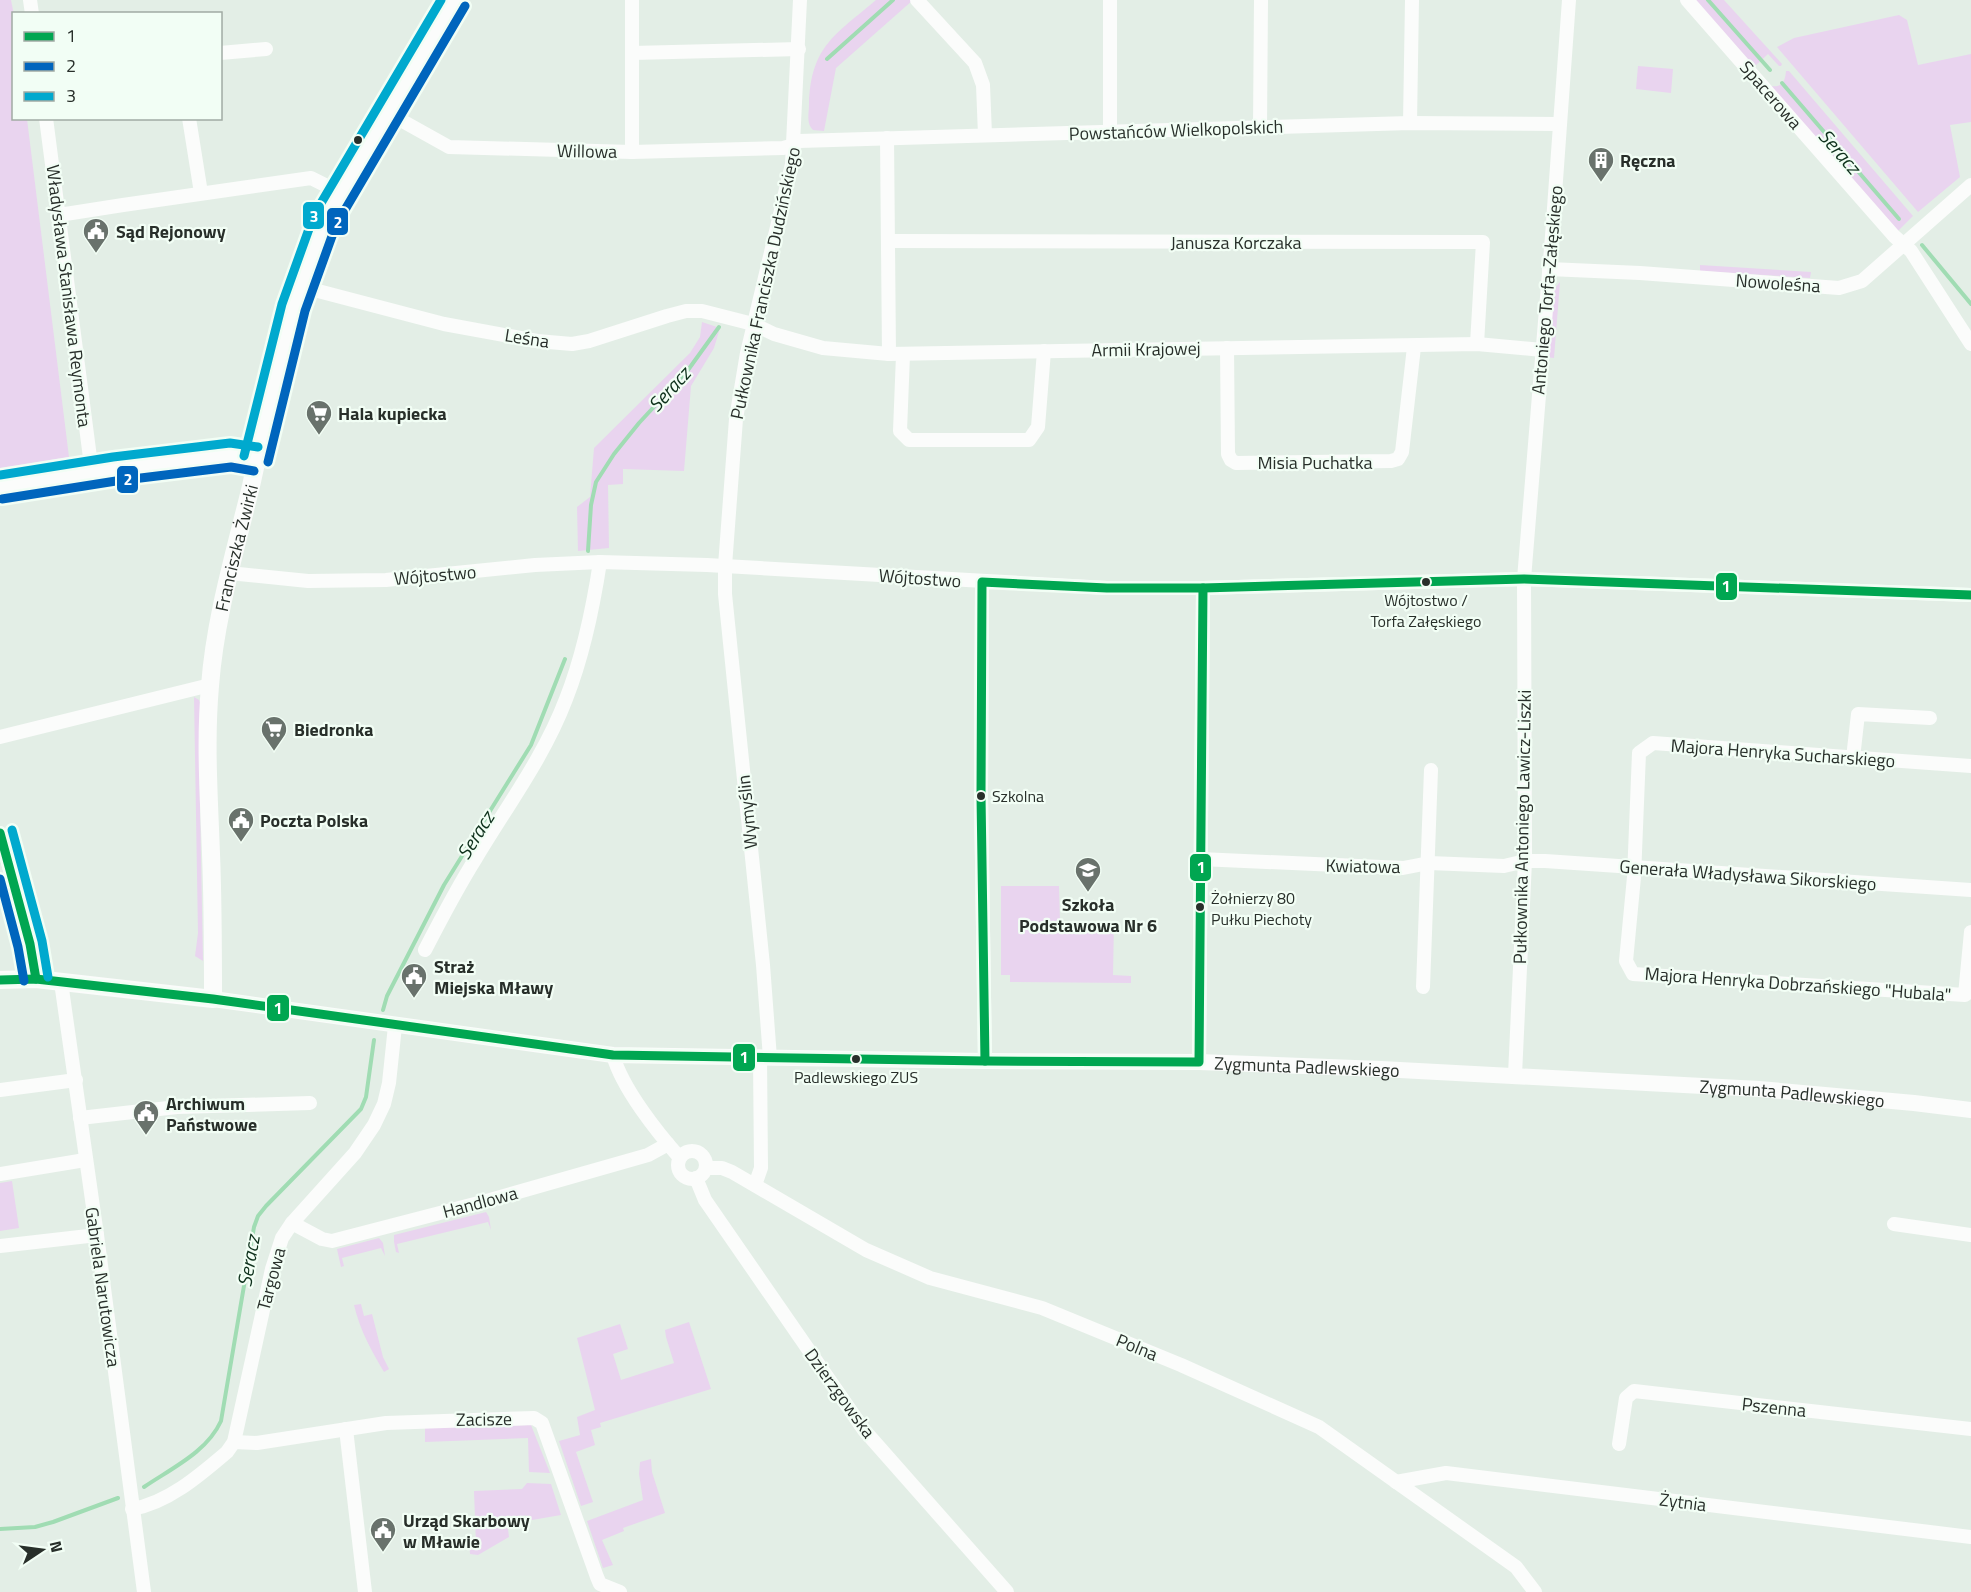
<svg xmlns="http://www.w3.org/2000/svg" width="1971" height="1592" font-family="'Titillium Web',sans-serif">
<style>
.green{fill:#e9d4ef}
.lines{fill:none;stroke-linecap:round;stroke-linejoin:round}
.stream{stroke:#a0dcb3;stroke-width:4}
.minor{stroke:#fbfcfb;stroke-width:14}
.tertiary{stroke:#fbfcfb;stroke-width:16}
.secondary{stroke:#fbfcfb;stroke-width:18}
.bus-1-casing{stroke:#f2fef5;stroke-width:14}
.bus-2-casing{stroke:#f2fef5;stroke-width:14}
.bus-3-casing{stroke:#f2fef5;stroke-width:14}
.bus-1{stroke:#00a651;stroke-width:9}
.bus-2{stroke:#0065bd;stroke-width:9}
.bus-3{stroke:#00a9ce;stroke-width:9}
.bus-dot{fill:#282f2a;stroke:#f2fef5;stroke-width:2}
.labels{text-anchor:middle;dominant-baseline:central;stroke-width:4.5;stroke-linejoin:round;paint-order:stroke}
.bus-label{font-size:16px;fill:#282f2a;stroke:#f2fef5}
.street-label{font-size:18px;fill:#282f2a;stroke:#f2fef5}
.poi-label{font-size:18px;font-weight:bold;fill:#282f2a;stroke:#f2fef5;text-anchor:start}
.water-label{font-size:20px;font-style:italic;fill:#0e311c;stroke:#f2fef5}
.line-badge{stroke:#f2fef5;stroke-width:2}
.badge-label{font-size:16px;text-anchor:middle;font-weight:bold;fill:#fff}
</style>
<rect width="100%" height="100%" fill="#e3eee6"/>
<g class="green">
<polygon points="0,0 11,0 14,15 14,118 27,119 69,457 0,468"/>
<path d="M876,0H913L836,68L824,131L813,130C806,123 809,114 809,104C811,46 835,35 876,0Z"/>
<polygon points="1692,0 1724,0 1782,64 1781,66 1779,66 1768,54 1754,67"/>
<polygon points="1899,15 1907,20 1918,65 1971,54 1971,122 1950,125 1960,177 1918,212 1777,47 1794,38"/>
<polygon points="1638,66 1673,69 1671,93 1636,89"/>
<path d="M1786,71H1789L1913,216L1897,232L1770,86C1783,88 1785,81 1786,71Z"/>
<polygon points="1700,265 1811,272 1810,278 1700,271"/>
<polygon points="1560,282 1554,358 1546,357 1554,289"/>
<polygon points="702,322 720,328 714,348 691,386 684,471 623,469 623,484 608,485 609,548 578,551 577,507 590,497 594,448 690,353 700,337"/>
<polygon points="194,697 199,700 201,705 199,755 203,961 195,956 198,933"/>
<polygon points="1001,886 1059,886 1060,922 1114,922 1113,975 1131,976 1131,983 1010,982 1010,975 1001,975"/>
<polygon points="12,1181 19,1228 0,1231 0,1183"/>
<polygon points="486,1212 489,1217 491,1230 488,1222 397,1244 399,1253 396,1252 394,1242 394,1235"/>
<polygon points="379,1238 383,1243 385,1256 381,1248 342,1258 344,1266 341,1267 337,1249"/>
<path d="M361,1304L364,1316L372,1314L383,1357L389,1369L384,1372C371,1350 360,1330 354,1305Z"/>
<polygon points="689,1322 711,1389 600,1423 601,1427 591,1430 595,1445 576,1452 593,1502 581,1506 559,1441 580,1435 577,1417 595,1410 577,1338 620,1324 628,1349 613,1354 621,1380 674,1363 666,1337 665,1330"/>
<polygon points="531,1425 550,1473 529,1472 528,1438 425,1442 425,1428"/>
<polygon points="651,1459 652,1472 665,1513 623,1528 624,1531 602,1540 613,1565 603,1568 587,1521 643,1500 639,1474 640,1462"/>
<polygon points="527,1483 551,1484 561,1515 532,1520 525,1515 508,1529 509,1537 478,1555 470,1554 469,1541 476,1544 474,1491 522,1489"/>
</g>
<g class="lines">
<g class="stream">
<polyline points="1708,0 1770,70"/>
<polyline points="827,59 893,0"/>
<polyline points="1782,83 1899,219"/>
<polyline points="1922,245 1971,304"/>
<polyline points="588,551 591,505 596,482 614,454 639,423 688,370 719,327"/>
<polyline points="383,1010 387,996 444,885 531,745 565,659"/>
<path d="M144,1487C172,1468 207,1452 221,1421L254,1227L258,1216L266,1206L361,1109L366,1097L374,1040"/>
<polyline points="0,1529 35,1527 53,1522 118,1498"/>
</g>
<g class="minor">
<polyline points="30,0 32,14"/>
<polyline points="917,0 975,63 983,85 985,135"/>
<polyline points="1110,0 1110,131"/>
<polyline points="1687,0 1894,236 1911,251 1971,344"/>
<polyline points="220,53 266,49"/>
<polyline points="632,53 799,49"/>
<polyline points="388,113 449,147 632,152 783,148 794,145 799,141 1410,123 1559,124"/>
<polyline points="46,118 92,473"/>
<polyline points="189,118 201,193"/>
<polyline points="1410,123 1412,0"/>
<polyline points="1260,127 1261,0"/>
<polyline points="887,138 889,354"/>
<polyline points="632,152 632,0"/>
<polyline points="59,215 123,205 311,178 341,193"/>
<polyline points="888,241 1483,242 1477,344"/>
<polyline points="1549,269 1640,273 1839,288 1862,281 1971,185"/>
<polyline points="299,286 444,324 537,341 572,344 589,341 667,316 686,311 702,311 753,324 774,334 823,348 889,354 1477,344 1542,350"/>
<polyline points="1227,348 1228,454 1231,460 1236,463 1391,461 1398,459 1402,452 1414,347"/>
<polyline points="903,355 900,431 909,440 1029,440 1038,427 1044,351"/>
<polyline points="0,487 114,469 231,455 256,459"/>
<polyline points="229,573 308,581 386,580 535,565 600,562 707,565 1107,588 1203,588 1524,579 1971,595"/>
<polyline points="982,582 981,796 985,1061"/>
<polyline points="0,737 210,685"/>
<polyline points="1853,758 1858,714 1930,718"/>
<polyline points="1971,766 1653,743 1639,753 1634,877 1626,961 1633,974 1965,995 1971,932"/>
<polyline points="0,833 30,944 36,979"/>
<polyline points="1200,859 1403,868 1429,863 1504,866 1525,861 1545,861 1971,890"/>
<path d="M425,950C441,919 457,888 476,858C507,806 544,757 566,699C583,656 593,608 600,562"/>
<polyline points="61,982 97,1235 144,1592"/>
<polyline points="1423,987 1431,770"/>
<path d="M613,1055C622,1088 657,1132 680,1158"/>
<polyline points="770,1058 763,965 725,594 725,566 736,419 747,353 792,164 800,0"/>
<polyline points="1199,1062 1203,588"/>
<polyline points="1515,1075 1525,861 1524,579 1552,236 1569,0"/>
<polyline points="0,1090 76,1080"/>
<polyline points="80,1118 177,1107 310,1103"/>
<circle cx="692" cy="1165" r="14"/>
<polyline points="706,1168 722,1168 732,1172 866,1250 930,1278 1042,1308 1181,1365 1319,1427 1516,1567 1535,1592"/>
<polyline points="0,1174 85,1160"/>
<polyline points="696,1178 705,1200 864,1430 1007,1592"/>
<polyline points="755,1185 761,1168 760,1058"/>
<polyline points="292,1223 322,1239 332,1241 490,1200 648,1155 668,1144"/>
<polyline points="1894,1224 1971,1235"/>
<polyline points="0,1246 97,1235"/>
<polyline points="346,1429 365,1592"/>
<polyline points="234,1442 257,1443 386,1423 534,1418 542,1423 597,1577 600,1584 620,1592"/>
<polyline points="1619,1444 1626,1398 1634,1391 1971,1429"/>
<polyline points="1396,1482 1446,1473 1971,1537"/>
<path d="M132,1509C168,1503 200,1475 227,1452L234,1442L272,1269L282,1238L292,1223L355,1153L374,1125L384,1104L389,1083L395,1026"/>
</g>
<path class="tertiary" id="s1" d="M213,999L613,1055L985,1061L1199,1062L1381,1069L1759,1089L1914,1103L1971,1110"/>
<path class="secondary" id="s2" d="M0,980L36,979L213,999C213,951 213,902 211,854C209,798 205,742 210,686C215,618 235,552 251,486C271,396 287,304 325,220L455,0"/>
<g class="bus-1-casing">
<g id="bus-1">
<polyline points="0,833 30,944 36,979"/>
<polyline points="0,980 36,979 213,999 613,1055 985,1061 1199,1062 1203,588"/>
<polyline points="985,1061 981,796 982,582 1107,588 1203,588 1524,579 1971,595"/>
</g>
</g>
<g class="bus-2-casing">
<g id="bus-2">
<polyline points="268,462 305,311 336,225 465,6"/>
<polyline points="2,499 116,481 231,467 254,471"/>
<polyline points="0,879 18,947 24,981"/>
</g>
</g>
<g class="bus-3-casing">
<g id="bus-3">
<polyline points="244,456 282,304 314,215 441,0"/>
<polyline points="0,475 113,457 230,443 258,447"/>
<polyline points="12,830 42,941 48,977"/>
</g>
</g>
<use href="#bus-1" class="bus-1"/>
<use href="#bus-2" class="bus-2"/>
<use href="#bus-3" class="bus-3"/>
</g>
<defs>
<g id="building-pin" transform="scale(1.35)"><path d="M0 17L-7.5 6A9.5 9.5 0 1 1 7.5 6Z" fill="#69726c" stroke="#f2fef5"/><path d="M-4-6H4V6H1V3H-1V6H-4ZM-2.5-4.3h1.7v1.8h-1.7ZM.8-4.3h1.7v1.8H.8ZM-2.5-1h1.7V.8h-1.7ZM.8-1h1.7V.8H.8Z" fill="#fff"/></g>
<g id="civic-pin" transform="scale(1.35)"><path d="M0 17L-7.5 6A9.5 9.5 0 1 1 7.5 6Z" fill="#69726c" stroke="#f2fef5"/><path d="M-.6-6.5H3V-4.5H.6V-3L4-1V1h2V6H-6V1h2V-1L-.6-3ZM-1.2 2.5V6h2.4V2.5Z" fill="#fff"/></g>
<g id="supermarket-pin" transform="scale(1.35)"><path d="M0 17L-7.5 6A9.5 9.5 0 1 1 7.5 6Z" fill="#69726c" stroke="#f2fef5"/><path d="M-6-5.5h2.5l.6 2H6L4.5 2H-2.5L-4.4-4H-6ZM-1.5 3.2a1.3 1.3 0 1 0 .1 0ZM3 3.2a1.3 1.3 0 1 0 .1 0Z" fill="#fff"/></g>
<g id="school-pin" transform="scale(1.35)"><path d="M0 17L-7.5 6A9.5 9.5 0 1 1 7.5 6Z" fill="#69726c" stroke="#f2fef5"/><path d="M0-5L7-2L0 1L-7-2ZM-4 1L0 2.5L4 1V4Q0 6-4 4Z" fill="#fff"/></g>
</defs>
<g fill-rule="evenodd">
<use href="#building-pin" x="1601" y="160"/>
<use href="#civic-pin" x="96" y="231"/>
<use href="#supermarket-pin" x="319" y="413"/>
<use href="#supermarket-pin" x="274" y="729"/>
<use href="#civic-pin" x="241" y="820"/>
<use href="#school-pin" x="1088" y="870"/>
<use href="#civic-pin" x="414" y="976"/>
<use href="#civic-pin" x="146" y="1113"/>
<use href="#civic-pin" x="383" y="1530"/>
</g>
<g class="bus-dot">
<circle cx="358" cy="140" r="5"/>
<circle cx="1426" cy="582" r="5"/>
<circle cx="981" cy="796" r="5"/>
<circle cx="1200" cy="907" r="5"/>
<circle cx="856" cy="1059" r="5"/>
</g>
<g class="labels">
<g class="bus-label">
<text x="1426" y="600">Wójtostwo /<tspan x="1426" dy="21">Torfa Załęskiego</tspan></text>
<text x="992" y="796" text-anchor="start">Szkolna</text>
<text x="1211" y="898" text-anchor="start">Żołnierzy 80<tspan x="1211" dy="21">Pułku Piechoty</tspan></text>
<text x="856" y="1077">Padlewskiego ZUS</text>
</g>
<g class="street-label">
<text transform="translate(1771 95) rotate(49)">Spacerowa</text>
<text transform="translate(1176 130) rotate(-2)">Powstańców Wielkopolskich</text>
<text transform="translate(587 151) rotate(1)">Willowa</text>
<text x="1236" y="242">Janusza Korczaka</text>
<text transform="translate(765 283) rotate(-78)">Pułkownika Franciszka Dudzińskiego</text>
<text transform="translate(1778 283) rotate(4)">Nowoleśna</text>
<text transform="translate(1547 290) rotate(-85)">Antoniego Torfa-Załęskiego</text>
<text transform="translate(69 296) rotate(83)">Władysława Stanisława Reymonta</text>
<text transform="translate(527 338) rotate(9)">Leśna</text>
<text transform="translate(1146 349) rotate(-1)">Armii Krajowej</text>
<text x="1315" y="462">Misia Puchatka</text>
<text stroke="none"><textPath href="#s2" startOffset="668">Franciszka Żwirki</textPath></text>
<text transform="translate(435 575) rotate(-5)">Wójtostwo</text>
<text transform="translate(920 578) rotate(4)">Wójtostwo</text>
<text transform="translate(1783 753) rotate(4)">Majora Henryka Sucharskiego</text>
<text transform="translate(747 812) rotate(-96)">Wymyślin</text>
<text transform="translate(1522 827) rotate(-89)">Pułkownika Antoniego Lawicz-Liszki</text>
<text transform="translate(1363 866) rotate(1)">Kwiatowa</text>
<text transform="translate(1748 875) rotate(4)">Generała Władysława Sikorskiego</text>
<text transform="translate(1798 984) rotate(4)">Majora Henryka Dobrzańskiego "Hubala"</text>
<text stroke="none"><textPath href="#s1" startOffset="1098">Zygmunta Padlewskiego</textPath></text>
<text stroke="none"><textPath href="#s1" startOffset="1584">Zygmunta Padlewskiego</textPath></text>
<text transform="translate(480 1202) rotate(-15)">Handlowa</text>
<text transform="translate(271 1279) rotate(-75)">Targowa</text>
<text transform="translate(103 1287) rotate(82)">Gabriela Narutowicza</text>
<text transform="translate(1137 1347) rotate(22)">Polna</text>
<text transform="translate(840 1393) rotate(54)">Dzierzgowska</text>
<text transform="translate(1774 1407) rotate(6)">Pszenna</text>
<text transform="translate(484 1419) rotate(-1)">Zacisze</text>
<text transform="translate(1683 1502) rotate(7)">Żytnia</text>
</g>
<g class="poi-label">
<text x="1620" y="160">Ręczna</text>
<text x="116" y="231">Sąd Rejonowy</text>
<text x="338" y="413">Hala kupiecka</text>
<text x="294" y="729">Biedronka</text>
<text x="260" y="820">Poczta Polska</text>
<text x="1088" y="904" text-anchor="middle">Szkoła<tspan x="1088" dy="21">Podstawowa Nr 6</tspan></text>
<text x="434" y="966">Straż<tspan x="434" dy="21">Miejska Mławy</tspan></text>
<text x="166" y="1103">Archiwum<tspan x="166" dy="21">Państwowe</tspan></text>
<text x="403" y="1520">Urząd Skarbowy<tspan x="403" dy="21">w Mławie</tspan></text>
</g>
<g class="water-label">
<text transform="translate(1840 151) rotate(49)">Seracz</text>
<text transform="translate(669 389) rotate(-48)">Seracz</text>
<text transform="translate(475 835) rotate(-58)">Seracz</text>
<text transform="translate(248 1261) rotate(-80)">Seracz</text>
</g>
</g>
<g class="line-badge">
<rect x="302" y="201" width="23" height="29" rx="6" fill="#00a9ce"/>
<rect x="326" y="207" width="23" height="29" rx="6" fill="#0065bd"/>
<rect x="116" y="465" width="23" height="29" rx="6" fill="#0065bd"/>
<rect x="1715" y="572" width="23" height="29" rx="6" fill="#00a651"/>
<rect x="1189" y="853" width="23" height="29" rx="6" fill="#00a651"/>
<rect x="266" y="994" width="24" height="28" rx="6" fill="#00a651"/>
<rect x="732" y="1043" width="24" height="29" rx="6" fill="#00a651"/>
</g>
<g class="badge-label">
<text x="314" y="222">3</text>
<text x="338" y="228">2</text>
<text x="128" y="485">2</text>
<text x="1726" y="592">1</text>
<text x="1201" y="873">1</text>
<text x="278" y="1014">1</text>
<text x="744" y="1063">1</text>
</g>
<rect x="12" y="12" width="210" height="108" fill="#f2fef5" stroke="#a1aba4" stroke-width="1.5"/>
<rect x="24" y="32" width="30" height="9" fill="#00a651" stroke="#a1aba4" stroke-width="1.5"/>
<text x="66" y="42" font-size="18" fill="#282f2a">1</text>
<rect x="24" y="62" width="30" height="9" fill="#0065bd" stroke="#a1aba4" stroke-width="1.5"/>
<text x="66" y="72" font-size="18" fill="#282f2a">2</text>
<rect x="24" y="92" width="30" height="9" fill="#00a9ce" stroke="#a1aba4" stroke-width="1.5"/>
<text x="66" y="102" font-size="18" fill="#282f2a">3</text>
<g transform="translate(42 1550) rotate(77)" stroke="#f2fef5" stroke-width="4.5" paint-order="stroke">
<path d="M0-4.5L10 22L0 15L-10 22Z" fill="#282f2a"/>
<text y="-9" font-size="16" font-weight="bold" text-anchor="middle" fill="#282f2a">N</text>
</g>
</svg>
